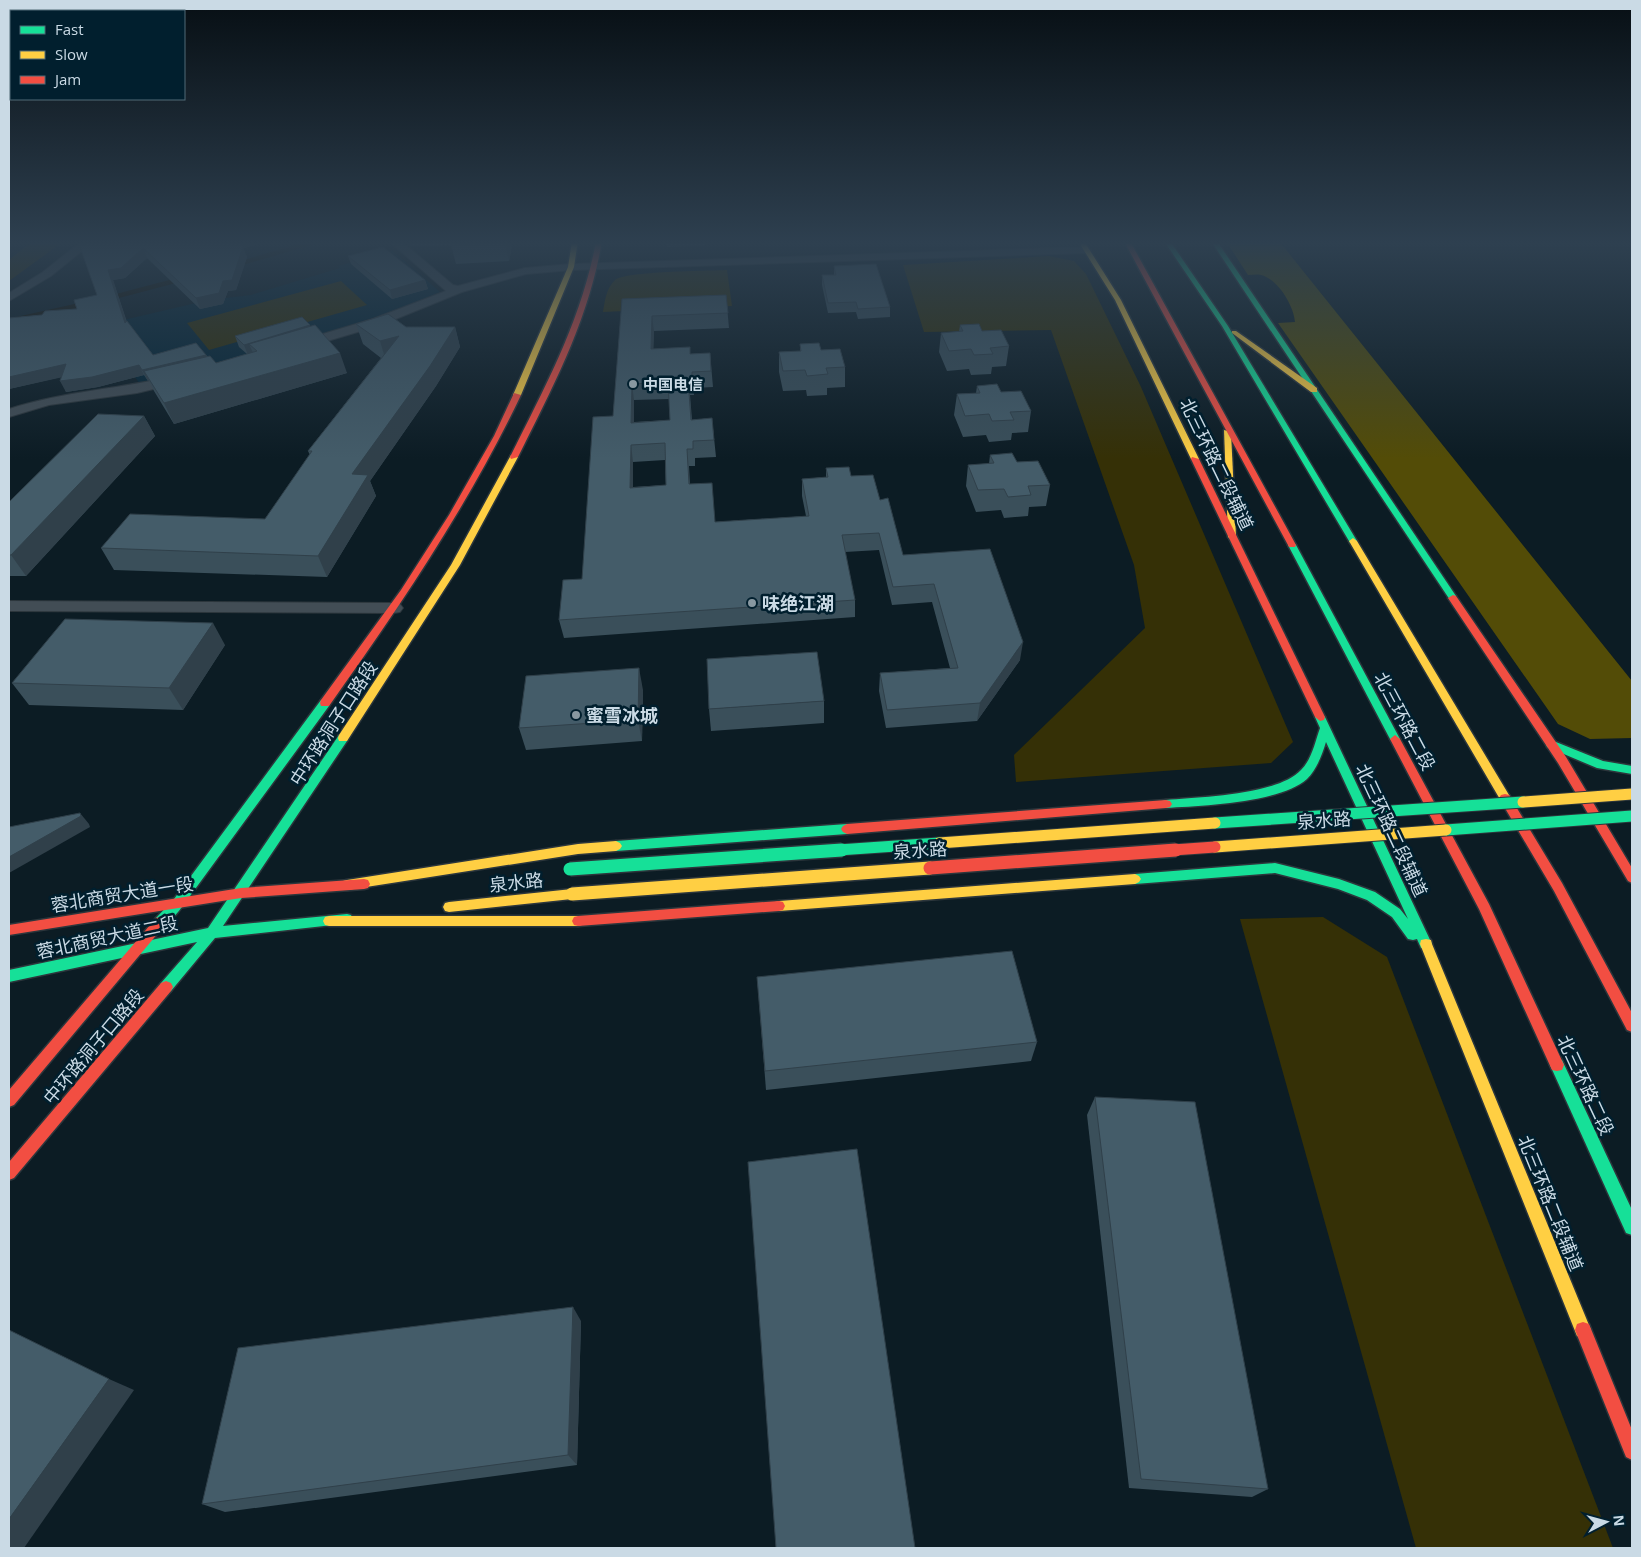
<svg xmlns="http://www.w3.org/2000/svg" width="1641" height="1557" font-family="'Open Sans','Noto Sans SC',sans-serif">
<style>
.built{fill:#022435}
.green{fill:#353006}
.forest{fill:#534c07}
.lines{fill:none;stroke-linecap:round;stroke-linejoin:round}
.stream{stroke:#110e03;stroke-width:4.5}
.street-casing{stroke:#2c363c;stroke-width:2}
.fast-casing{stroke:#2c363c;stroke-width:3}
.slow-casing{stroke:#2c363c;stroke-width:3}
.jam-casing{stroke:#2c363c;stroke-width:3}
.street{fill:#424d55;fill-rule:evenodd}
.fast{fill:#16e098;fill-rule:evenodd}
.slow{fill:#ffcf43;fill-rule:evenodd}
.jam{fill:#f24e42;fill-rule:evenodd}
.fast-bridge-far1-casing{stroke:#2c363c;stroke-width:13;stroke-linecap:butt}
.fast-bridge-casing{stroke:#2c363c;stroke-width:16;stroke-linecap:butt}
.slow-bridge-far1-casing{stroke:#2c363c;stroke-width:13;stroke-linecap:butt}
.slow-bridge-casing{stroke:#2c363c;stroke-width:16;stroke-linecap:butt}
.jam-bridge-far1-casing{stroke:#2c363c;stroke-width:13;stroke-linecap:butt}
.jam-bridge-casing{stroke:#2c363c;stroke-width:16;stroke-linecap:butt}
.fast-bridge-far1{stroke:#16e098;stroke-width:11}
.fast-bridge{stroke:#16e098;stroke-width:13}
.slow-bridge-far1{stroke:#ffcf43;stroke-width:11}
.slow-bridge{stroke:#ffcf43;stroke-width:13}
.jam-bridge-far1{stroke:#f24e42;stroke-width:11}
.jam-bridge{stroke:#f24e42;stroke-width:13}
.wall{fill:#3a4f5a;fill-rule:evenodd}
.shaded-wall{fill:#30404a}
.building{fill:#445c69;stroke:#30404a;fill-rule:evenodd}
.poi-dot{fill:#8898a1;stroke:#011f2e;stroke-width:2}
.labels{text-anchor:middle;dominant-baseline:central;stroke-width:5;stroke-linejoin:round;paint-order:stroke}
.far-poi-label{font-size:15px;font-weight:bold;fill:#cadae5;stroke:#011f2e;text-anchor:start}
.street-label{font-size:18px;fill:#cadae5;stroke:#011f2e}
.poi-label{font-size:18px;font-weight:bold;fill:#cadae5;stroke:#011f2e;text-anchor:start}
</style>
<rect width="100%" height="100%" fill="#0c1c24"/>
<polygon class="built" points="393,251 440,292 397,310 222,367 139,383 102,325 209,300 251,295 340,268 338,266"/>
<g class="green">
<polygon points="33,241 64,241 9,281 9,260"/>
<polygon points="1049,256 1074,261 1086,274 1141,387 1293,742 1271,763 1016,782 1014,755 1145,628 1134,565 1051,330 924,332 903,265"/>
<path d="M727,270L732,306L603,312C605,300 606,289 615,280C625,271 709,271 727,270Z"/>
<polygon points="341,281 367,305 209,350 187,323"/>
<polygon points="1323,917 1387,957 1613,1548 1416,1548 1240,919"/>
</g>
<path class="forest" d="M1226,241H1279L1632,681V738L1590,739L1558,724L1278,323L1295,322C1294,306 1278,279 1261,275C1257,274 1252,275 1248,275Z"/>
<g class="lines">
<g class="stream">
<polyline points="238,264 317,241"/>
<polyline points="110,298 182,279"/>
<polyline points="9,321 85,304"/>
</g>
<g class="street-casing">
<g id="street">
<polygon points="82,241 94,241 51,276 9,301 9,293 43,272"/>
<polygon points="389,241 401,241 453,285 458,286 525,268 571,264 1086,247 1091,250 1086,253 571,270 526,274 462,292 381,325 304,348 296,348 294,345 296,342 373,319 446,291"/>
<path d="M178,375L183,376L185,379L183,382L137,393L49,405L9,417V409C64,391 122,389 178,375Z"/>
<polygon points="9,601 394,603 400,604 403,608 400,612 394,613 9,611"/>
</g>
</g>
<g class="fast-casing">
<g id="fast">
<polygon points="1164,241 1170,241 1228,326 1357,541 1356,543 1350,543 1349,541 1222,326"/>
<polygon points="1211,241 1217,241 1456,596 1456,600 1450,600"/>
<polygon points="1292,542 1296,545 1400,739 1399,742 1395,743 1390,739 1288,545"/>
<path d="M325,699L330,703L329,706L182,907C176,914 166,930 156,926L154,922L156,918L174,899L321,700Z"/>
<path d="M1320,713L1325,717L1432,944L1431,948L1426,949L1421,948L1417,939L1413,940L1408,939L1392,917L1367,900L1338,889L1275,873L1135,884L1131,882L1129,879L1131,876L1135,874L1275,863L1339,879L1375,892L1400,909L1408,919L1326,742C1322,755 1317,769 1307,779C1280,803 1202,806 1166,808L1162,807L1160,804L1162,801L1166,800C1200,797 1278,795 1301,770C1312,759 1315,742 1320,728L1315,717Z"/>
<polygon points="343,734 347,735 348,738 347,741 223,926 347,914 351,915 353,919 351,923 215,938 171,991 166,993 161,991 159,987 161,983 197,942 9,982 9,970 208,928 339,735"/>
<polygon points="1551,740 1603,761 1632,766 1632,774 1597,768 1547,747 1546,744 1547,741"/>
<polygon points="847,824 851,826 853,829 851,832 847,834 616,851 612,849 610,846 612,843 616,841"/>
<polygon points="1557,1059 1562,1060 1632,1210 1632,1235 1626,1233 1550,1065 1552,1060"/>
</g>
</g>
<g class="slow-casing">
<g id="slow">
<polygon points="572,241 578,241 574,267 521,395 514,397 513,395 568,267"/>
<polygon points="1078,241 1084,241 1121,300 1199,459 1198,461 1191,459 1115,300"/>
<polygon points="1232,331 1236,331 1317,388 1317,392 1311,392 1232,333"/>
<polygon points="1224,430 1231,432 1236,537 1232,540 1228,537"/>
<polygon points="511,455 518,457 460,565 347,741 339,741 338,738 339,735 451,565"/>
<polygon points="1353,538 1357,541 1509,795 1511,798 1509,801 1501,801 1349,541"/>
<polygon points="616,841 620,843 622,846 620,849 616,851 578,854 347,890 343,889 341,885 343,881 347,880 578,844"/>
<polygon points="1135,874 1139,876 1141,879 1139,882 1135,884 779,911 775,910 773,906 775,902 779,901"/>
<polygon points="572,889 576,890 578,894 576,898 572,899 449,912 445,911 443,907 445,903 449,902"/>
<polygon points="329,916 578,916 582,917 584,921 582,925 578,926 329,926 325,925 323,921 325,917"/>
<polygon points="1426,939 1431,940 1432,944 1591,1330 1589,1336 1583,1338 1577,1336 1420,944 1421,940"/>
</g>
</g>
<g class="jam-casing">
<g id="jam">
<path d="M596,241H602C589,319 553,387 518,457L511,459L510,457C545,387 582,319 596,241Z"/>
<polygon points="1124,241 1130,241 1296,545 1295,547 1289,547 1288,545"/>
<path d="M514,393L521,395C468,506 400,606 329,706H321L320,703L321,700L401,590L449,515L494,436Z"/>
<polygon points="1192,457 1199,459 1325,717 1324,720 1320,721 1315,717 1191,459"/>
<polygon points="1453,595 1456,596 1566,757 1632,868 1632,883 1628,881 1558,763 1448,598"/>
<polygon points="1395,735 1400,739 1489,904 1564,1065 1562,1070 1557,1071 1552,1070 1479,909 1390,739"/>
<polygon points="1505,794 1509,795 1562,883 1632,1013 1632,1032 1627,1030 1554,891 1499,798 1501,795"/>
<polygon points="1166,800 1170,801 1172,804 1170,807 1166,808 847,834 843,832 841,829 843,826 847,824"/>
<polygon points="364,879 368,880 370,884 368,888 364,889 241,898 9,935 9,925 241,888"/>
<polygon points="779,901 783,902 785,906 783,910 779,911 578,926 574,925 572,921 574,917 578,916"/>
<polygon points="160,917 164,918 166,922 164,926 14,1105 9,1107 9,1090 156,918"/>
<polygon points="166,981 171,983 173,987 171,991 14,1178 9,1180 9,1162 161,983"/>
<polygon points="1583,1322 1589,1324 1632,1430 1632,1460 1626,1457 1575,1330 1577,1324"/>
</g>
</g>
<use href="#street" class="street"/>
<use href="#fast" class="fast"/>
<use href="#slow" class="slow"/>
<use href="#jam" class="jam"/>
<g class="fast-bridge-far1-casing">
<g id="fast-bridge-far1">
<polyline points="1215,823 1523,802"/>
<polyline points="1446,830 1632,816"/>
<polyline points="824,851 939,843"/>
</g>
</g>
<g class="fast-bridge-casing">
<polyline id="fast-bridge" points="570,869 842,850"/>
</g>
<g class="slow-bridge-far1-casing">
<g id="slow-bridge-far1">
<polyline points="1523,802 1632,794"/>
<polyline points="939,843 1215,823"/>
<polyline points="1215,847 1446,830"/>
</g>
</g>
<g class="slow-bridge-casing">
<polyline id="slow-bridge" points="572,894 930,868"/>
</g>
<g class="jam-bridge-far1-casing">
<polyline id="jam-bridge-far1" points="1159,851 1215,847"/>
</g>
<g class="jam-bridge-casing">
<polyline id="jam-bridge" points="930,868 1176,850"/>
</g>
<use href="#fast-bridge-far1" class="fast-bridge-far1"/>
<use href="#fast-bridge" class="fast-bridge"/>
<use href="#slow-bridge-far1" class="slow-bridge-far1"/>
<use href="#slow-bridge" class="slow-bridge"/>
<use href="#jam-bridge-far1" class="jam-bridge-far1"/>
<use href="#jam-bridge" class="jam-bridge"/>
</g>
<g class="wall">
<polygon points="88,241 271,241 243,248 247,257 236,290 228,291 223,304 200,309 147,258 125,278 113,280 127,322 153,355 206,355 216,363 247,354 239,347 235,336 310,326 347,373 174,424 154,391 149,380 148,381 144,375 98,387 66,392 61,377 9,389 9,318 42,315 77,309 97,295"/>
<polygon points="409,241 513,241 509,261 456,264 451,245 410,246"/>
<polygon points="666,241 705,241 705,246 667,247"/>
<polygon points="348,256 425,280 428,289 392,299 351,264"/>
<polygon points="834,266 890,307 890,317 858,319 856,312 828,313 822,285 822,275 834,275"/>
<path d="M726,295L729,328L654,331L653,349L690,354L710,353L713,387L693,388L694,395H690L692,420L712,418L716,457L695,458V466H689L690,484L715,522L806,516L802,496V479L826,477V468L851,476L880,500L903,555L1020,660L977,721L886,728L879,691L880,673L950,668L932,602L892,605L879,550L845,552L855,600V617L564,638L559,620L582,579L613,416L622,299ZM669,399L670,420L634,422V400ZM665,460L666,485L633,487V462Z"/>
<polygon points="356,324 406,327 455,327 460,347 436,386 370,481 376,496 327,577 114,570 101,548 265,519 310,455 308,451 381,358 363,344"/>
<polygon points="960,325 982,331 1009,346 1006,366 992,367 991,374 971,375 969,369 947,371 939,352 941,333 959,332"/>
<polygon points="800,344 821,350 845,367 845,387 827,388 827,395 807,396 806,390 783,391 779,372 779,352 800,351"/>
<polygon points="977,386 1001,392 1031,411 1028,432 1012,433 1011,440 989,442 986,435 963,437 954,415 957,394 976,393"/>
<polygon points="144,416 155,436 26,576 9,576 9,502"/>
<polygon points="990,455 1017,462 1050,485 1046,506 1029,507 1028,516 1004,518 1001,510 976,512 966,486 968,465 989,464"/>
<polygon points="225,645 183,710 29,705 12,683"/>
<polygon points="643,690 642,741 526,750 519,728"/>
<polygon points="824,701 824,723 711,731 709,709"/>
<polygon points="757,977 1037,1042 1031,1061 766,1090"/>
<polygon points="1095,1097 1268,1489 1252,1497 1129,1488 1087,1115"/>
<polygon points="581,1321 577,1465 225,1512 202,1504"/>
</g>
<g class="shaded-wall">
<polygon points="239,241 271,241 243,248 247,257 236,290 228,291 223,304 200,309 196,298"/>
<polygon points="506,241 513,241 509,261 505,243"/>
<polygon points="143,248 147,258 125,278 113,280 130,333 125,323 108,270"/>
<polygon points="425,280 428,289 392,299 390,290"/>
<polygon points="652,316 654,331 653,365 651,349"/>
<polygon points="310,325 313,335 249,344 253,353 248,355 244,345"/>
<polygon points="455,327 460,347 436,386 370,481 376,496 327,577 318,556 352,474"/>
<polygon points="399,336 386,361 380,341"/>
<polygon points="340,353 347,373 174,424 164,403"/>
<polygon points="206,355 211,366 144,371 149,380 148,381 142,370"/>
<polygon points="66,364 72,375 9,389 9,377"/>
<polygon points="139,365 144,375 98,387 66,392 60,381"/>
<polygon points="632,384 634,400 634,439 631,423"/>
<polygon points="144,416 155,436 26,576 11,555"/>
<polygon points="631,445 633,462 633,505 630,488"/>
<polygon points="213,623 225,645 183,710 169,688"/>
<polygon points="1023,642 1020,660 977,721 980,703"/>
<polygon points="639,668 643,690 642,741 638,720"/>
<polygon points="80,813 89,824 90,827 9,873 9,857"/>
<polygon points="573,1307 581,1321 577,1465 568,1455"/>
<polygon points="109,1379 134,1390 24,1548 9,1548 9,1519"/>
</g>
<g class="building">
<polygon points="88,241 239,241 243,247 232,280 223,281 219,293 196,298 143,248 121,268 108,270 125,323 127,321 153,355 196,343 206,355 142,370 139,365 92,377 60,381 66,364 9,377 9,318 42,315 45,311 77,309 74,300 97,295 80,247"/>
<polygon points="452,241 506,241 505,243 451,245"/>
<polygon points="383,247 425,280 390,290 348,256"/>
<polygon points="876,264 890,307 858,309 856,302 828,303 822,275 836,275 834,266"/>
<path d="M726,295L728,313L652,316L651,349L690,347V354L710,353L711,371L692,372V378L688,379L691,420L712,418L714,440L693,441V449H687L689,484L712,483L715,522L809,516L802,479L828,477L826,468L849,467L851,476L873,475L880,500L888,498L903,555L990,549L1023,642L980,703L887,710L880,673L958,668L934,584L893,587L879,533L842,535L855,600L559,620L563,580L582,579L593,417L613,416L622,299ZM668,382L670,420L631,423L632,384ZM665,443L666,485L630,488L631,445Z"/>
<polygon points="388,314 406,327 455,327 430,366 352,474 368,475 318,556 101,548 130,514 265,519 312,451 308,451 399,336 380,341 356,324"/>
<polygon points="302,317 310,325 244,345 235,336"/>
<polygon points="979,324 982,331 1001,330 1009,346 990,348 993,354 974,355 971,349 949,351 941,333 963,331 960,325"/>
<polygon points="315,325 340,353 164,403 144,371 210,356 216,363 257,351 249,344"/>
<polygon points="819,343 821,350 840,349 845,367 826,368 828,374 807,376 805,370 783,371 779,352 801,351 800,344"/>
<polygon points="997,384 1001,392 1021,391 1031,411 1010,412 1014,420 992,421 989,414 965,416 957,394 980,393 977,386"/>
<polygon points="98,414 144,416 11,555 9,555 9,502"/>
<polygon points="1012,453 1017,462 1038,461 1050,485 1028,486 1031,495 1008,497 1004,489 978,490 968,465 994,463 990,455"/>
<polygon points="65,619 213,623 169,688 12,683"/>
<polygon points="817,652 824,701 709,709 707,659"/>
<polygon points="639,668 638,720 519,728 526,676"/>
<polygon points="80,813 81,816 9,857 9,827"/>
<polygon points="1012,951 1037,1042 765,1071 757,977"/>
<polygon points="1095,1097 1195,1102 1268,1489 1141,1479"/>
<polygon points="857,1149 915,1548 776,1548 748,1162"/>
<polygon points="573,1307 568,1455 202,1504 238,1348"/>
<polygon points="9,1330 109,1379 9,1519"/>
</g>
<linearGradient id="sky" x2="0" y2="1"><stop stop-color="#070f14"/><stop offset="0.53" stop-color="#2e4050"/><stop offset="1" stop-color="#2e4050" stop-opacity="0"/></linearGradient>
<rect width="1641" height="459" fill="url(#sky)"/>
<g class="poi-dot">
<circle cx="633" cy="384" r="5"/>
<circle cx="752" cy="603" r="5"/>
<circle cx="576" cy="715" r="5"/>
</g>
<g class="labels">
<g class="far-poi-label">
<text x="643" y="384">中国电信</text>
</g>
<g class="street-label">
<text transform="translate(1217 464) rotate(64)">北三环路二段辅道</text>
<text transform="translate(1405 721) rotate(62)">北三环路二段</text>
<text transform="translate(333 723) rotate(-57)">中环路洞子口路段</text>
<text transform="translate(1324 820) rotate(-4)">泉水路</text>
<text transform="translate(1392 830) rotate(65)">北三环路二段辅道</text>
<text transform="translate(920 850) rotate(-4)">泉水路</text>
<text transform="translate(516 882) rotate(-6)">泉水路</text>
<text transform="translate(122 894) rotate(-9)">蓉北商贸大道一段</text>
<text transform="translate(107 937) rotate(-12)">蓉北商贸大道二段</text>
<text transform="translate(93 1046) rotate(-50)">中环路洞子口路段</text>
<text transform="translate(1586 1085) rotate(65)">北三环路二段</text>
<text transform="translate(1551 1203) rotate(68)">北三环路二段辅道</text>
</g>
<g class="poi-label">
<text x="762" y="603">味绝江湖</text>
<text x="586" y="715">蜜雪冰城</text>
</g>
</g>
<rect width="1641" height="1557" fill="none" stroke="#cadae5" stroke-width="20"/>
<rect x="10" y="10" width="175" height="90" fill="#011f2e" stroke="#516a77"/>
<rect x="20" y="26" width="25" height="8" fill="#16e098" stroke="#516a77"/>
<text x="55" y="35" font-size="15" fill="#cadae5">Fast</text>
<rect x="20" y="51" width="25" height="8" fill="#ffcf43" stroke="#516a77"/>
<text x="55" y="60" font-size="15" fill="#cadae5">Slow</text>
<rect x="20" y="76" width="25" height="8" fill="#f24e42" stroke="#516a77"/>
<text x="55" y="85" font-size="15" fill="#cadae5">Jam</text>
<g transform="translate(1606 1522) rotate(84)" stroke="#011f2e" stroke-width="4" paint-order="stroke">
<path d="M0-4L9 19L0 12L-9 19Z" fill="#cadae5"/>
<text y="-8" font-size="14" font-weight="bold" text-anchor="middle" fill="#cadae5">N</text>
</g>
</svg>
